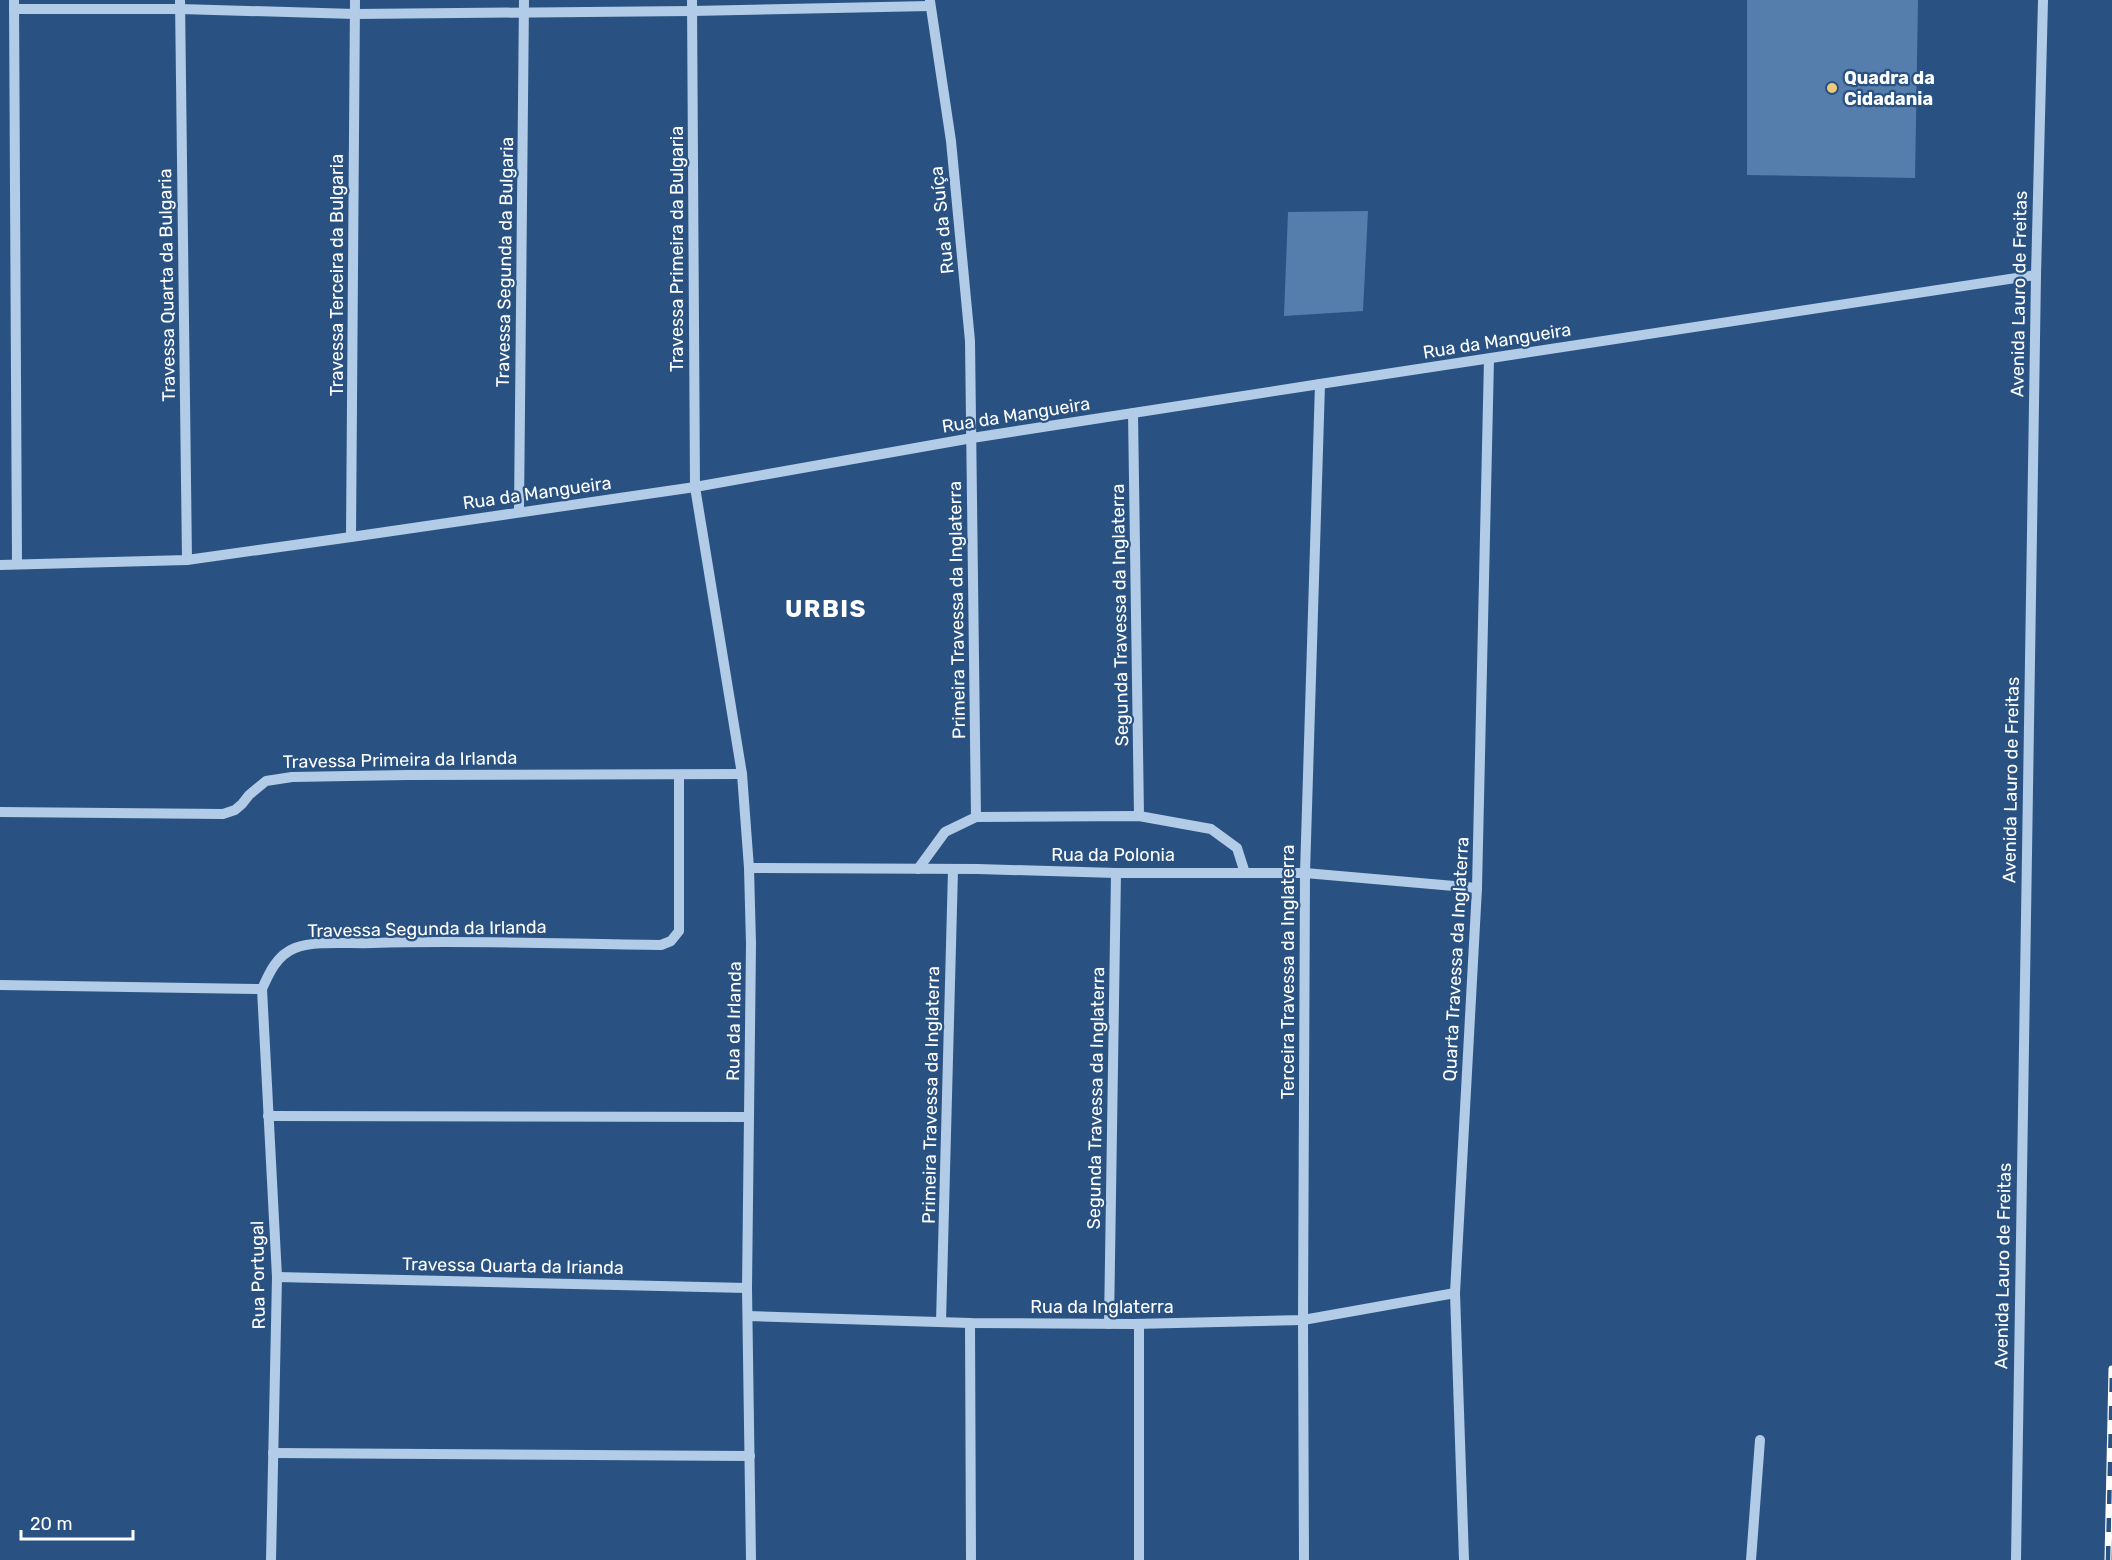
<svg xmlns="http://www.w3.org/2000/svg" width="2112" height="1560" font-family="Rubik,sans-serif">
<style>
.building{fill:#567eac}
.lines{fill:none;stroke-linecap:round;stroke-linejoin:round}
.minor{stroke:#b2cbe6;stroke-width:10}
.rail-casing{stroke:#fff;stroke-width:7}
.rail{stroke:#295283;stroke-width:4.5;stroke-dasharray:14;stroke-linecap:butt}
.poi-dot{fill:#edc979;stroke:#295283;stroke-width:2}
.labels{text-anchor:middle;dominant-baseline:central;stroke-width:4.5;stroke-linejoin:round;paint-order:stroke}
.poi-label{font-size:18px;font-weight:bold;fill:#fff;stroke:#295283;text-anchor:start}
.street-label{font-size:18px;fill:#fff;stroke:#295283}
.district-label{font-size:24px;font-weight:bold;letter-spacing:1.5px;fill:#fff;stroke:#295283}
</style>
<rect width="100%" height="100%" fill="#295283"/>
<g class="building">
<polygon points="1747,0 1918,0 1915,178 1747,175"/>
<polygon points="1368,211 1363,311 1284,316 1288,212"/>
</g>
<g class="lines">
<g class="minor">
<polyline points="14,0 17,564"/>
<polyline points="180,0 187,560"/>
<polyline points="692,0 695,487 742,774 749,868 751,944 747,1288 751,1560"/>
<polyline points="930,1 951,141 970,341 976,817"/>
<polyline points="14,9 180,9 355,14 692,11 930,6"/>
<polyline points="1133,413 1139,816"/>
<polyline points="519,511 524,0"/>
<polyline points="351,537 355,0"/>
<polyline points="0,565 187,560 351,537 695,487 972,438 1320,384 2036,275"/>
<polyline points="0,812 223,814 235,810 242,804 249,795 266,781 292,777 408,775 742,774"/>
<polyline points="749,868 978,869 1116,873 1305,873 1477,888"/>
<polyline points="918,869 945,832 976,817 1139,816 1211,829 1237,848 1245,873"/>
<polyline points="0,985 262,989"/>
<polyline points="268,1116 749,1117"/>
<polyline points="277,1277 747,1288"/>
<polyline points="748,1316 970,1323 1134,1324 1303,1320 1455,1293"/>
<polyline points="941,1322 953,870"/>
<polyline points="970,1323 971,1560"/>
<polyline points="1109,1324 1116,873"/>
<polyline points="273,1453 750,1456"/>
<path d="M271,1560L277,1277L262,989C269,973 277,955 295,948C316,940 350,944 373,943C469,940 565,944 661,945L671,941L679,931V775"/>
<polyline points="1139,1560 1139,1324"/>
<polyline points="1304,1560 1303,1320 1305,873 1320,384"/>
<polyline points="1464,1560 1455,1293 1477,888 1489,359"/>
<polyline points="1751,1560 1760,1440"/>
<polyline points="2016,1560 2036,275 2043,0"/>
</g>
<g class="rail-casing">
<polyline id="rail" points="2108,1560 2112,1369"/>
</g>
<use href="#rail" class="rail"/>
</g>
<circle class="poi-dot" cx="1832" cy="88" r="6"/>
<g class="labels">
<g class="poi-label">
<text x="1844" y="78">Quadra da<tspan x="1844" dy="21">Cidadania</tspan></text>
</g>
<g class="street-label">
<text transform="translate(942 220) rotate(-96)">Rua da Suíça</text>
<text transform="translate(677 249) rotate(-90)">Travessa Primeira da Bulgaria</text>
<text transform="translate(505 262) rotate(-89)">Travessa Segunda da Bulgaria</text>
<text transform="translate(337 275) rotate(-90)">Travessa Terceira da Bulgaria</text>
<text transform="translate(167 285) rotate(-91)">Travessa Quarta da Bulgaria</text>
<text transform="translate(2019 294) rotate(-89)">Avenida Lauro de Freitas</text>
<text transform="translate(1497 341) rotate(-9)">Rua da Mangueira</text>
<text transform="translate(1016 415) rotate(-9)">Rua da Mangueira</text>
<text transform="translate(537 493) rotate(-8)">Rua da Mangueira</text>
<text transform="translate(957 610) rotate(-91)">Primeira Travessa da Inglaterra</text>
<text transform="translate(1120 615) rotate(-91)">Segunda Travessa da Inglaterra</text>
<text transform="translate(400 760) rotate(-1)">Travessa Primeira da Irlanda</text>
<text transform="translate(2011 780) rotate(-89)">Avenida Lauro de Freitas</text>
<text x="1113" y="855">Rua da Polonia</text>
<text transform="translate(427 929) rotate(-1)">Travessa Segunda da Irlanda</text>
<text transform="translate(1456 959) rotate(-87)">Quarta Travessa da Inglaterra</text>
<text transform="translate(1288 972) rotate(-90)">Terceira Travessa da Inglaterra</text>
<text transform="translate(734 1021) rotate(-89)">Rua da Irlanda</text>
<text transform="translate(931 1095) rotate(-89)">Primeira Travessa da Inglaterra</text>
<text transform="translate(1096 1098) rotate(-89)">Segunda Travessa da Inglaterra</text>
<text transform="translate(513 1266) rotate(1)">Travessa Quarta da Irianda</text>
<text transform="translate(2003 1266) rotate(-89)">Avenida Lauro de Freitas</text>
<text transform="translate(258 1275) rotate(-91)">Rua Portugal</text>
<text x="1102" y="1307">Rua da Inglaterra</text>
</g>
<g class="district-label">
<text x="826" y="609">URBIS</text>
</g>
</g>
<path d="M21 1530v9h112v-9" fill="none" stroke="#ffffff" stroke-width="3"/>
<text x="30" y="1530" font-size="18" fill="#ffffff" stroke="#295283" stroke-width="4.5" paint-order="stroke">20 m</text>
</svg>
